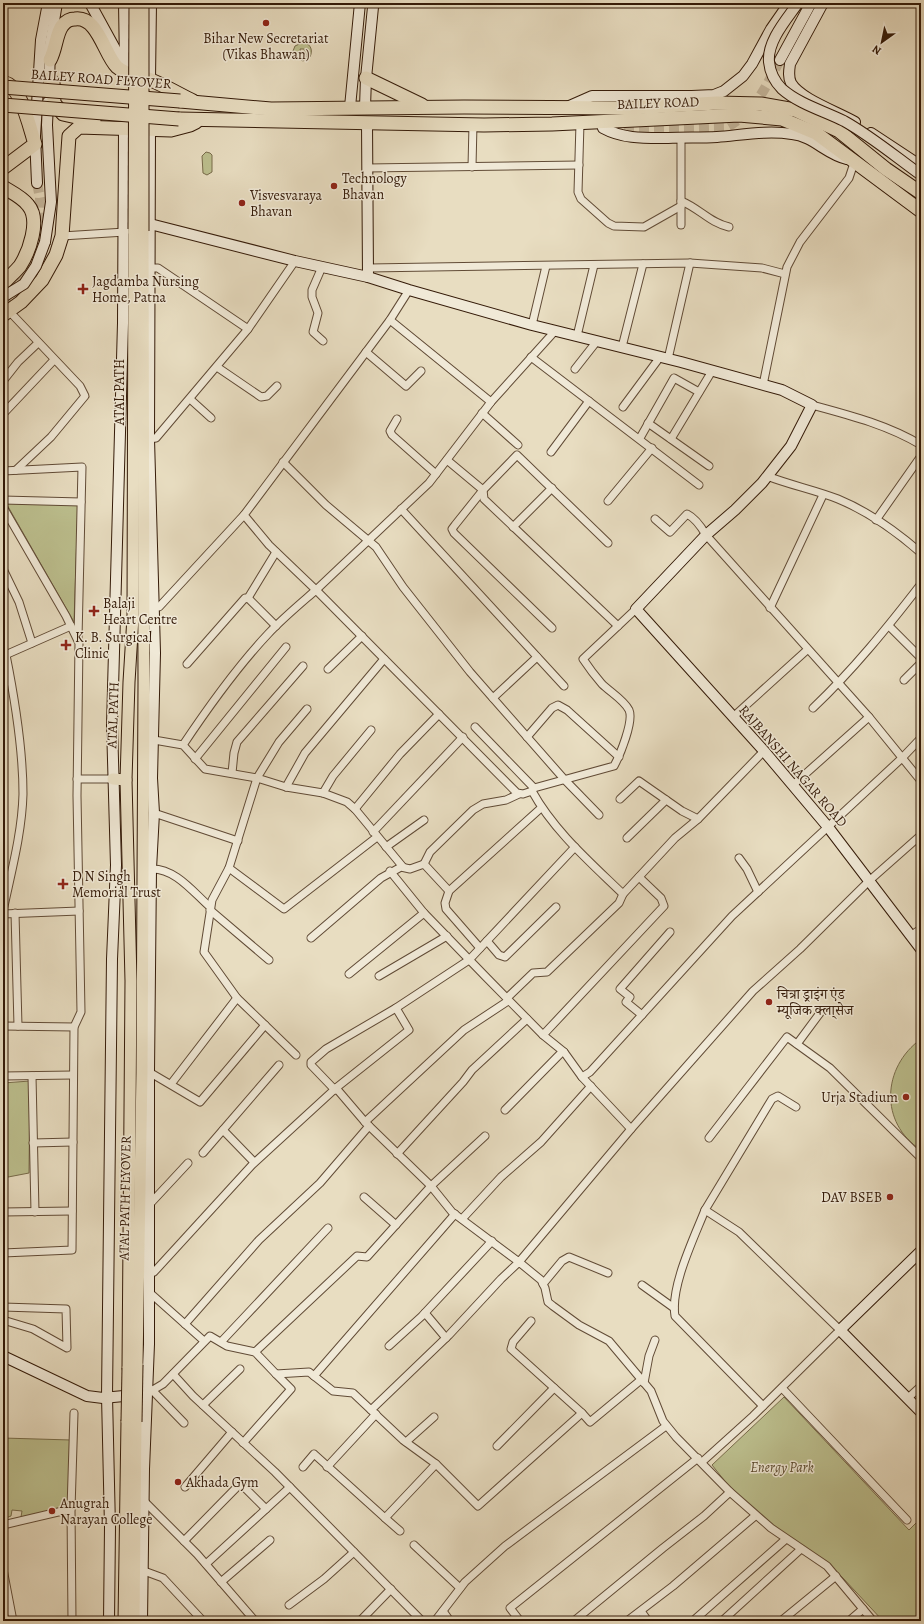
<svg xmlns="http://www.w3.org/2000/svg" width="924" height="1624" font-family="Alegreya,'Noto Serif Devanagari',serif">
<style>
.green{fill:#bcbf8e;stroke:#786c4b}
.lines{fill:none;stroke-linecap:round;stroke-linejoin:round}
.secondary-tunnel{stroke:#c4b69c;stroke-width:10;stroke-dasharray:10 5;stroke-linecap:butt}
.street-casing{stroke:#614b36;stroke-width:9}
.secondary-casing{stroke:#341a08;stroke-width:12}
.primary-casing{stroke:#341a08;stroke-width:13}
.highway-casing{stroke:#341a08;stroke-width:15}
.street{stroke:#f0e9d7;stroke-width:7}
.secondary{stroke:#f0e9d7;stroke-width:10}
.primary{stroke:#e8ddc1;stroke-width:11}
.highway{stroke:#e8ddc1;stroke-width:13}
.secondary-bridge-casing{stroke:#341a08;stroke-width:12;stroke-linecap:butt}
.primary-bridge-casing{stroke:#341a08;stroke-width:13;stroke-linecap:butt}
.highway-bridge-casing{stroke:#341a08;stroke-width:15;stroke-linecap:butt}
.secondary-bridge{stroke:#f0e9d7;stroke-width:10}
.primary-bridge{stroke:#e8ddc1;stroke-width:11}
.highway-bridge{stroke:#e8ddc1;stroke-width:13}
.poi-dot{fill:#8f2418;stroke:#f0e9d7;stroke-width:1.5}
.labels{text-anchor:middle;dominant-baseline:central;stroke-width:3;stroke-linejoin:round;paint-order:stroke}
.poi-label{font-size:14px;fill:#341a08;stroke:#f0e9d7;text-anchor:start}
.street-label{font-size:14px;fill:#341a08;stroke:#f0e9d7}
.park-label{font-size:14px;font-style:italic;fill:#5d4c30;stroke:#f0e9d7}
</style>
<rect width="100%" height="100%" fill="#e8ddc1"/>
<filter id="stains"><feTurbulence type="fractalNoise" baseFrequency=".005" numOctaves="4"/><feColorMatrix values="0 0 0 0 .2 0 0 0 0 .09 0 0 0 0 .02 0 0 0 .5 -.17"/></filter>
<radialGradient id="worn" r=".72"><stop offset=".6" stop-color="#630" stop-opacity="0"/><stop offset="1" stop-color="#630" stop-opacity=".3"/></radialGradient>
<g class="green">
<path d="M304,42C311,45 313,50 310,57L305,53L304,49H300L301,53H304L308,58L303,61L296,57L293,51L295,46Z"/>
<polygon points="206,152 210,153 212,155 212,172 207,175 203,173 202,156"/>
<polygon points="6,503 78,504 74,622"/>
<path d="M921,1039V1150C879,1123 882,1067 921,1039Z"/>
<polygon points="30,1081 29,1173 3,1178 3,1083"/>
<polygon points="784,1397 909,1530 921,1518 921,1621 883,1621 842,1577 761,1516 728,1485 712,1465"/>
<polygon points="3,1438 71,1440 69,1500 66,1508 21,1517 22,1511 12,1510 11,1516 3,1519"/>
</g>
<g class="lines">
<g class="secondary-tunnel">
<path d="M624,130L725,128C755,113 765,88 780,60"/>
<polyline points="37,183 40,198 39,227"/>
<polyline points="3,306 14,294 29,261"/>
</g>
<g class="street-casing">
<g id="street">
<polyline points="580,123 578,192 581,199 608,223 614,226 644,227 681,206"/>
<polyline points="681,137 681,225"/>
<polyline points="472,167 473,124"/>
<polyline points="367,168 579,165"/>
<path d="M681,201C699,208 710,223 729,227"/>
<polyline points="62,236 125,232"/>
<polyline points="322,267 312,290 312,297 318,313 313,332 323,341"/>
<polyline points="150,268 158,268 248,329 295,261"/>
<polyline points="369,268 690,263 762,268 785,274"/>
<polyline points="409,290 390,320 244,515 269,545 316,590 429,483 491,402 555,331"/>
<polyline points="9,311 80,386 85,396 51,437 16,470"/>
<polyline points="390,320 491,402"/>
<polyline points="532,325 546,266"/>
<polyline points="577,336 594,265"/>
<polyline points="622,347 643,264"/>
<polyline points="366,352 406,386 421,371"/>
<polyline points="531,357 699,485"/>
<polyline points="668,359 690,263"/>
<polyline points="217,367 261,397 267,396 277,386"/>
<polyline points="575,369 597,341"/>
<polyline points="3,381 18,362 38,343"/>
<polyline points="763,385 787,267 800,242 849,178 855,160"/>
<polyline points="190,399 211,418"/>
<path d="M812,405C849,415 888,425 921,445"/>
<polyline points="623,407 660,357"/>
<polyline points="482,413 518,445"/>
<polyline points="3,414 54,360"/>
<polyline points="397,419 390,431 392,435 436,474"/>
<polyline points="648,423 709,466"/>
<polyline points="640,438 674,378 699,392"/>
<polyline points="149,439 156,438 248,329"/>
<polyline points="671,439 712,371"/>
<polyline points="551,452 589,401"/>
<polyline points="447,460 483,490 484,499 618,626"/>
<polyline points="283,462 326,505 376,547 403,587 470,672 564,779 599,815"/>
<polyline points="3,471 82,467 78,638"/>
<path d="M767,476C790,485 815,490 838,499C867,511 897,532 921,553"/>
<polyline points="3,500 81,502"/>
<polyline points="608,501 652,448"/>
<polyline points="3,507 66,616 79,643 77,796 81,1012 74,1027 72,1250 3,1253"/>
<polyline points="401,509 564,686"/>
<path d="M655,519L670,532L687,514C695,518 702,528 706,535L869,717L921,781"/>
<polyline points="876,520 921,456"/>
<polyline points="513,527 552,488"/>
<polyline points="3,569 19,602 32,643"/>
<polyline points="248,598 276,552"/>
<polyline points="153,607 159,607 244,515"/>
<polyline points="770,608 823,495"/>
<polyline points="889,626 921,658"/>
<polyline points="552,628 454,533 452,529 455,525 483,490 517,455 608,543"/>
<polyline points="3,656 71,626"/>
<polyline points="187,664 245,598 249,599 276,626"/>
<polyline points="328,669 362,636"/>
<polyline points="904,680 921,663"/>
<polyline points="493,698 537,657"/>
<path d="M813,708C853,670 887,628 921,584"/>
<polyline points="733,717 807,650"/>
<polyline points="475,727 534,788"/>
<polyline points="527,737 552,708 558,705 567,710 619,757"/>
<polyline points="154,740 183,745 205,769 257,778 286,787 323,793 347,802 355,809 403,867"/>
<path d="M183,745C209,706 236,668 268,634C283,618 300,604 316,590L517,793L523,794L532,791C554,831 590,862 623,894L675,838L698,819L764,751"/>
<polyline points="195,759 286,647"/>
<polyline points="232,773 234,753 237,742 303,666"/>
<polyline points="77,779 113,779"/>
<polyline points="793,785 869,717"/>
<polyline points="286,787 305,753 384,659"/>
<path d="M532,791L534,788L614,766C620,755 634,721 629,710C624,700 610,692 602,684C595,676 589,668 583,659L636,609"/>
<polyline points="323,793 333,776 371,730"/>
<polyline points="620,799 639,781 682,811 698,819"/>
<polyline points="355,809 400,754 439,714"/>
<polyline points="154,813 238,841"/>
<polyline points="373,832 463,737"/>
<polyline points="627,838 666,800"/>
<polyline points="386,847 424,820"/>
<polyline points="739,858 747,869 758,892"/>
<polyline points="424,864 430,852 473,810 483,804 506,800 519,794"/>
<polyline points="229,868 284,909 377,837"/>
<path d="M151,869C175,868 193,892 210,907"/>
<polyline points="390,871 424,913 485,976 543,1035 564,1052 582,1077 631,1129"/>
<polyline points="210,910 269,960"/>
<path d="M3,911C11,873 22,833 23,794C23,747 15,700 6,655"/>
<polyline points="15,913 18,1026"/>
<polyline points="3,914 79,911"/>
<polyline points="910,936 921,929"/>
<polyline points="311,938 381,878 401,867 410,869 424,864 449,891"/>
<polyline points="487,941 499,955 505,957 556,907"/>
<polyline points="480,948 446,909 445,903 449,891 541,808"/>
<polyline points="349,974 424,913"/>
<polyline points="379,976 447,936"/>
<polyline points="507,998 533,973 547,972 619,903 623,894"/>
<polyline points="642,1015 626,1002 630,997 620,989 670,932"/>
<polyline points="3,1026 74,1027"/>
<polyline points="543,1035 664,906 661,898 639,877"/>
<polyline points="797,1044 820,1013"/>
<polyline points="296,1055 237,998 204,952 212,900 229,868 257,778 279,742 307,709"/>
<polyline points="149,1072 200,1102 265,1025"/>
<polyline points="3,1076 73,1075"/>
<polyline points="32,1076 35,1212"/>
<polyline points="582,1077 590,1072 732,916 902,758 921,738"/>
<polyline points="171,1084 237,998"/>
<polyline points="336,1088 365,1122 431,1186 452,1212 519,1262 631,1129 753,991 800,949 869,881 921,835"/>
<polyline points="335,1090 311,1065 311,1062 326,1049 396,1008"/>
<polyline points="505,1110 561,1053 564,1052"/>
<polyline points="365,1122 464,1030 508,1001"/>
<polyline points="223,1130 254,1162"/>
<polyline points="709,1138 787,1037 830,1068 921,1158"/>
<polyline points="33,1143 73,1142"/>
<polyline points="203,1153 279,1065"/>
<polyline points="397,1154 463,1082 472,1070 527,1019"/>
<polyline points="364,1197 396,1225"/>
<polyline points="148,1206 188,1163"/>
<path d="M705,1210C694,1238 670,1287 675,1316L763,1406"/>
<polyline points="3,1212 72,1211"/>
<polyline points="462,1219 501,1177 541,1142 591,1086"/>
<polyline points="149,1274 154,1272 252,1165 336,1088 409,1030 396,1008 469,960 575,847"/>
<polyline points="543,1284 562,1261 569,1257 608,1273"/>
<polyline points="642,1285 674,1308"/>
<polyline points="149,1292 204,1341"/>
<polyline points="3,1307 66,1309 67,1348 33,1329 3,1320"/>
<polyline points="425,1313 446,1338"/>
<polyline points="185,1324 259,1240 320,1183 369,1126"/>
<polyline points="221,1342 328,1228"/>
<polyline points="389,1346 422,1316 492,1241"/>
<polyline points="255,1352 357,1256 367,1257 431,1186 485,1136"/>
<polyline points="173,1374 193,1396 275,1472 422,1621"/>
<polyline points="314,1376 455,1214"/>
<polyline points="644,1383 649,1356 655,1340"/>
<polyline points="782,1388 907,1520"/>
<polyline points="152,1390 184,1423"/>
<polyline points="146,1394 163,1384 210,1336 227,1346 255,1352 276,1374 309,1372 333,1391 353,1393 371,1410 449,1335 501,1279 519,1262 541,1280 545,1288 548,1302 553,1306 579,1325 609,1341 651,1391 663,1421 676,1437 730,1492 771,1528 827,1566 873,1621"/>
<polyline points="907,1399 921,1386"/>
<polyline points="203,1405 240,1369"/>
<polyline points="371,1410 403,1440 436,1464 478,1506 582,1413 511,1349 513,1342 531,1321"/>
<polyline points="582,1413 590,1422 642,1379"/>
<polyline points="406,1442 434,1417"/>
<polyline points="243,1443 291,1389 276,1374"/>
<polyline points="497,1446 554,1388"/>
<polyline points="702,1462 753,1416 840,1330 739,1232 705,1210 772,1099 778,1096 796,1107"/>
<polyline points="303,1467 314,1454 385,1518 436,1464"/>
<polyline points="327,1467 376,1414"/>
<polyline points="185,1487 232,1432"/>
<polyline points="144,1501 197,1554 255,1621"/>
<polyline points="385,1518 400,1531"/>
<polyline points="3,1525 71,1509"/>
<polyline points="184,1541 239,1485 244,1487 266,1509"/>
<polyline points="414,1545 460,1588"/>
<polyline points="206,1564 290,1487"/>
<polyline points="3,1569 13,1621"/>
<polyline points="144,1571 163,1578 203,1621"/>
<polyline points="221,1582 270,1540"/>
<polyline points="289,1605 324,1579 354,1552"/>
<polyline points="443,1611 450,1621"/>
<polyline points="641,1611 648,1621"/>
<polyline points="72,1621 71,1509 74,1413"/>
<polyline points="360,1621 391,1589"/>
<polyline points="435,1621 465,1582 505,1546 666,1426"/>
<polyline points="520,1621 510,1608 698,1458"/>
<polyline points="574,1621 663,1548 704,1516 730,1492"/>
<polyline points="627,1621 673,1586 755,1516"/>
<polyline points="693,1621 786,1539"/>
<polyline points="722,1621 801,1549"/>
<polyline points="781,1621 836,1576"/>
<polyline points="849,1621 863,1609"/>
</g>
</g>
<g class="secondary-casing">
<g id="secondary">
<polyline points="90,3 119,56 120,69"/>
<polyline points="124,3 125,64"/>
<path d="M823,3L790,64C789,71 788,77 791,83C800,99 838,112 855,122"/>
<polyline points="780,60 811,3"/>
<polyline points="150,79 151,3"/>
<polyline points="49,86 50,45 57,3"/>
<polyline points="350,107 360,3"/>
<polyline points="365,107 366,78 373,7 372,3"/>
<polyline points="567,107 592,96 692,96 714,95 724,91 743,76 752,64 771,29 789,3"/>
<polyline points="367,122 368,277"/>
<path d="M603,128C623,139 645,138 668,138C684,137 700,138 717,137C742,135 767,130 792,134C813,136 827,155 847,159"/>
<polyline points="871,133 921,166"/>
<polyline points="37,183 35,136 41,40 48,3"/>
<polyline points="150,224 295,261 368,277 409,290 532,325 681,362 782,390 812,405 791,446 762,483 735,510 706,535 636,609 764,751 828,827 921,949"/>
<polyline points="45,242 51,202 47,125 48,102"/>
<polyline points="921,1251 840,1330 921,1412"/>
<polyline points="3,1356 87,1396 103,1398 134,1395"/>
<polyline points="109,1621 110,1527 107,1396 112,959 116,865 112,725 123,323 124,129"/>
<polyline points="142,1621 144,1469 149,1344 149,1072 151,869 154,813 152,778 155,653 149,439 150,130"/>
</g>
</g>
<g class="primary-casing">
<g id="primary">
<polyline points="113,779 126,780"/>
<polyline points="137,1365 142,1072 144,684 143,231"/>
<polyline points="128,1368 131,981 126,780 129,682 133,617 134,229"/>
<polyline points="124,1621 127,1421"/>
<polyline points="134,1621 136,1422"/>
</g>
</g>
<g class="highway-casing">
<g id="highway">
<path d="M50,60C56,49 56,34 62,26C66,21 69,19 75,19C98,16 104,54 117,67C127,76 140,75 151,80C165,86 179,94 193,101"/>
<polyline points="366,78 422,105"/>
<polyline points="49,79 53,82 54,103 63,114 94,121"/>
<polyline points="180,101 271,109 464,107 631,108 717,103 761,104 795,110 839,131 886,169 921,193"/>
<polyline points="179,119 484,125 552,124 739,115 782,119 816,133 921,211"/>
<path d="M3,168L35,144C30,129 21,86 5,83"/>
<path d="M3,187C11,192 22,197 28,205C41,220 29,252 20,266C15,272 8,278 3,284"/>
<polyline points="3,315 21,302 42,280 56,255 62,236 69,136 79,127 171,130 190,125 196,122"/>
</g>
</g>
<use href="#street" class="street"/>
<use href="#secondary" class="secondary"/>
<use href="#primary" class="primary"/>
<use href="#highway" class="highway"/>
<g class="secondary-bridge-casing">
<g id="secondary-bridge">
<path d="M798,3C787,19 767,41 769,62C770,72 775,82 782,89C799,104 824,111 844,121C871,136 896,157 921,175"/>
<polyline points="3,297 24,284 36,266 45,242"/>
</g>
</g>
<g class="primary-bridge-casing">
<g id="primary-bridge">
<polyline points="134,229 135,3"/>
<polyline points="143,231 143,3"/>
<polyline points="127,1421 128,1368"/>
<polyline points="136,1422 137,1365"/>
</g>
</g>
<g class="highway-bridge-casing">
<g id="highway-bridge">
<polyline points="3,87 180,101"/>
<polyline points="3,105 179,119"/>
</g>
</g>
<use href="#secondary-bridge" class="secondary-bridge"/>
<use href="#primary-bridge" class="primary-bridge"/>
<use href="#highway-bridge" class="highway-bridge"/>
</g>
<g class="poi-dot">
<circle cx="266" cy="23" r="4"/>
<circle cx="334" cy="186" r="4"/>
<circle cx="242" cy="203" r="4"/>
<path d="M81 283h4v4h4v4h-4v4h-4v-4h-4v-4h4z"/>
<path d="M92 605h4v4h4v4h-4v4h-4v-4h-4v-4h4z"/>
<path d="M64 639h4v4h4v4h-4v4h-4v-4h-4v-4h4z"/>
<path d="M61 878h4v4h4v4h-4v4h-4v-4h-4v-4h4z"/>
<circle cx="769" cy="1002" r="4"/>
<circle cx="906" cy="1097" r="4"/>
<circle cx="890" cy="1197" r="4"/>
<circle cx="178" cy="1482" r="4"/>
<circle cx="52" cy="1511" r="4"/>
</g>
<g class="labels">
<g class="poi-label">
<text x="266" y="38" text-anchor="middle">Bihar New Secretariat<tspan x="266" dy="16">(Vikas Bhawan)</tspan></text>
<text x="342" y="178">Technology<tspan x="342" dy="16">Bhavan</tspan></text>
<text x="250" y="195">Visvesvaraya<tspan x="250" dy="16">Bhavan</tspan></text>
<text x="92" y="281">Jagdamba Nursing<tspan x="92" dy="16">Home, Patna</tspan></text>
<text x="103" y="603">Balaji<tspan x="103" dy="16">Heart Centre</tspan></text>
<text x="75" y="637">K. B. Surgical<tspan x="75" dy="16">Clinic</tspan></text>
<text x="72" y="876">D N Singh<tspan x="72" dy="16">Memorial Trust</tspan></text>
<text x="777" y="994">चित्रा ड्राइंग एंड<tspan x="777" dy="16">म्यूजिक क्ला्सेज</tspan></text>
<text x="898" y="1097" text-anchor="end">Urja Stadium</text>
<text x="882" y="1197" text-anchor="end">DAV BSEB</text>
<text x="186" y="1482">Akhada Gym</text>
<text x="60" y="1503">Anugrah<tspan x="60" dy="16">Narayan College</tspan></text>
</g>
<g class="street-label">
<text transform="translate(101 79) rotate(4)">BAILEY ROAD FLYOVER</text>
<text transform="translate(658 103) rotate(-2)">BAILEY ROAD</text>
<text transform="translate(119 392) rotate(-90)">ATAL PATH</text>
<text transform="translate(113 715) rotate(-88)">ATAL PATH</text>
<text transform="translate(793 766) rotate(49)">RAJBANSHI NAGAR ROAD</text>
<text transform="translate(125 1198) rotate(-89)">ATAL PATH FLYOVER</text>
</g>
<g class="park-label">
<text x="782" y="1467">Energy Park</text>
</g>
</g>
<rect width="924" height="1624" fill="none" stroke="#e8ddc1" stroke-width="16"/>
<rect x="4" y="4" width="916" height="1616" fill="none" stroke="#341a08" stroke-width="2"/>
<rect x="8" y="8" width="908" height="1608" fill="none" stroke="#341a08"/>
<g transform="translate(882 42) rotate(213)" stroke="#f0e9d7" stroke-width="3" paint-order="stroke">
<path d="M0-3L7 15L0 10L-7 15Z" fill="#341a08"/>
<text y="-6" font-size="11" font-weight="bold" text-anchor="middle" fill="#341a08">N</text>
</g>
<rect width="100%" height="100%" filter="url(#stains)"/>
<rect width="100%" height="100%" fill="url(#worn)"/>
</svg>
